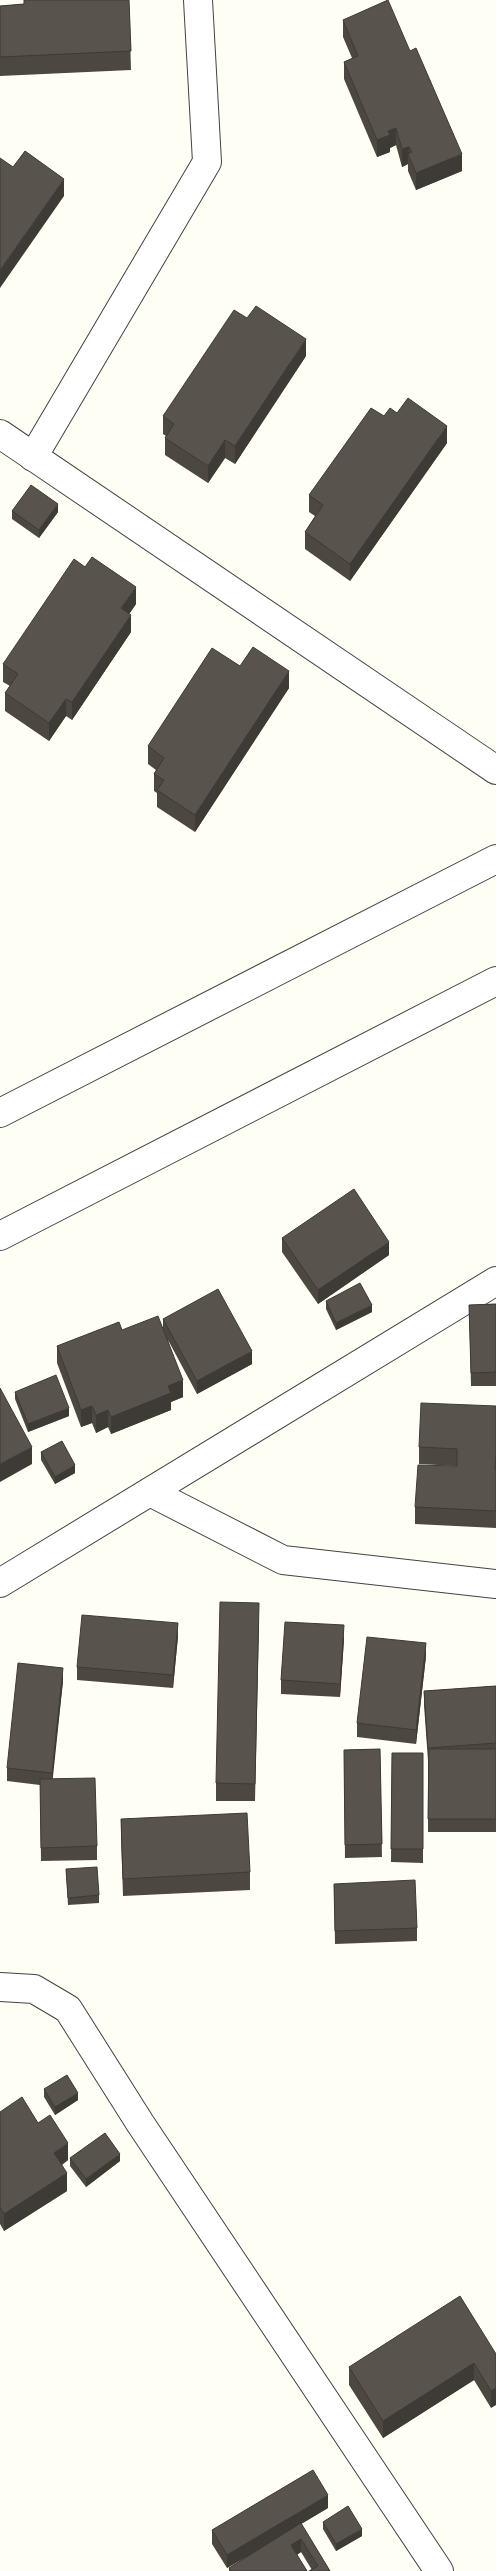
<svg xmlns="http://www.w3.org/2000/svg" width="496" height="2571" font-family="'Roboto Serif',serif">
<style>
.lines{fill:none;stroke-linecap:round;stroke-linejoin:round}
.minor-casing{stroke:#434343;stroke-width:30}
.minor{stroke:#fff;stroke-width:28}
.wall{fill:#4d4742}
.shaded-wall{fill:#3e3a36}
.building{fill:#59534d;stroke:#3e3a36}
</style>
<rect width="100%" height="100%" fill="#fffef4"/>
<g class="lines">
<g class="minor-casing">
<g id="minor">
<polyline points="0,434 496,770"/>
<polyline points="33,457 207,162 198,0"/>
<polyline points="0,1113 496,859"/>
<polyline points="0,1236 496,981"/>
<polyline points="150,1492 283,1560 496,1584"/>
<polyline points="0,1583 496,1281"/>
<polyline points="0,1987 34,1989 68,2009 140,2123 439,2571"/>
</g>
</g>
<use href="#minor" class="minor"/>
</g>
<g class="wall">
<polygon points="24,0 129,0 131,70 0,76 0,6 24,4"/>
<polygon points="343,20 462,171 416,190 408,171 408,164 402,167 396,145 390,148 390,152 377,157 344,79 344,62 352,58 343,37"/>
<polygon points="306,356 235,464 225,458 208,483 165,455 165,438 166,436 163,434 163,416"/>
<polygon points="397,413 447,443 350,581 305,549 305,532 315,516 309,512 309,495 384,416"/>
<polygon points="12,511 58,512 39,538 12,519"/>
<polygon points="136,604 129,614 131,632 72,720 66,716 49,741 5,711 5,693 10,686 3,682 3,664"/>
<polygon points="240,666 289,688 195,832 157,807 157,793 154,791 154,774 156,770 148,764 148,746"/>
<polygon points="282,1238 389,1255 318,1304 282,1252"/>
<polygon points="326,1301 372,1312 336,1330 326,1309"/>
<polygon points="496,1304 496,1386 471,1386 469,1305"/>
<polygon points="163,1319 252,1364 197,1394 168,1340 183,1397 171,1402 171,1410 111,1434 108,1427 96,1433 92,1423 81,1427 57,1363 57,1346 122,1330 163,1329"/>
<polygon points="15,1392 69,1416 28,1432 15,1399"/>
<polygon points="496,1406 496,1528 415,1524 415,1507 457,1466 419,1464 419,1447"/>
<polygon points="41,1452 75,1473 55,1484 41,1460"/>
<polygon points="259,1620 255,1801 216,1801 216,1783"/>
<polygon points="178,1636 173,1688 77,1680 77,1667"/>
<polygon points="344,1639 340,1697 281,1694 281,1680"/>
<polygon points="426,1656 416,1744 357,1737 357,1723"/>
<polygon points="63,1681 52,1779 97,1846 97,1860 41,1861 40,1785 7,1781 7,1768"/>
<polygon points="496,1686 496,1832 428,1832 428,1761 424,1705 424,1691"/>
<polygon points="380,1749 382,1857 345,1858 344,1750"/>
<polygon points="392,1753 423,1753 423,1863 391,1862"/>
<polygon points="121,1819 250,1872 250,1890 123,1896 121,1836"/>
<polygon points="66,1869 99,1895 99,1903 68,1905"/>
<polygon points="334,1884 417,1928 417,1941 335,1944"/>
<polygon points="44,2089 78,2100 55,2115 44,2097"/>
<polygon points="0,2112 38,2123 68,2160 62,2165 67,2191 4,2231 0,2224"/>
<polygon points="70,2158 120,2161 86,2187 70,2166"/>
<polygon points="496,2354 491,2408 474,2380 383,2438 349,2385 349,2367"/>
<polygon points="328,2508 301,2524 330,2571 312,2570 301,2552 297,2555 307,2571 229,2571 229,2568 246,2557 227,2568 212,2544 212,2530"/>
<polygon points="323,2522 362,2536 336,2551 323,2529"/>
</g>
<g class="shaded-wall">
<polygon points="396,128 396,145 390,148 390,152 377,157 377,140 388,131"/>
<polygon points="409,147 409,157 408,154 408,164 402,167 402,149"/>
<polygon points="462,154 462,171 416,190 416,173"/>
<polygon points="64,179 64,196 0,288 0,270"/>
<polygon points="306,339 306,356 235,464 235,446"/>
<polygon points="447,426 447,443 350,581 350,564"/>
<polygon points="225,440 225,458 208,483 208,466"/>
<polygon points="58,504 58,512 39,538 39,530"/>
<polygon points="136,587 136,604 121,626 121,608"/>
<polygon points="131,615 131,632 72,720 72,702"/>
<polygon points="289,671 289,688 195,832 195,815"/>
<polygon points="66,699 66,716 49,741 49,723"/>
<polygon points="389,1242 389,1255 318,1304 318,1290"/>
<polygon points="372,1305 372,1312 336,1330 336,1323"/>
<polygon points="252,1351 252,1364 197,1394 197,1381"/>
<polygon points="183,1380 183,1397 171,1402 171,1410 111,1434 111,1417 168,1386"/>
<polygon points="92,1406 92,1423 81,1427 81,1410"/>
<polygon points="69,1408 69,1416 28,1432 28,1424"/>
<polygon points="108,1410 108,1427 96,1433 96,1415"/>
<polygon points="32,1447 32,1464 0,1482 0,1464"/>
<polygon points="75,1465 75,1473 55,1484 55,1477"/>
<polygon points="178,1623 178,1636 173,1688 173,1675"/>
<polygon points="344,1625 344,1639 340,1697 340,1684"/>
<polygon points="426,1643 426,1656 416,1744 416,1730"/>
<polygon points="63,1668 63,1681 52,1786 52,1773"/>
<polygon points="78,2093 78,2100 55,2115 55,2107"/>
<polygon points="68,2143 68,2160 54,2170 54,2153"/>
<polygon points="120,2154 120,2161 86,2187 86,2179"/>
<polygon points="67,2173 67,2191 4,2231 4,2214"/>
<polygon points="474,2363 474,2380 383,2438 383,2421"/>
<polygon points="496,2387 496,2405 491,2408 491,2391"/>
<polygon points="328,2495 328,2508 227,2568 227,2555"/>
<polygon points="362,2529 362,2536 336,2551 336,2544"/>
<polygon points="301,2539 301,2552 291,2558 291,2545"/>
</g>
<g class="building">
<polygon points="24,0 129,0 131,51 0,57 0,6 24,4"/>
<polygon points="388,0 410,51 416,48 462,154 416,173 408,154 412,152 409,147 402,149 396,128 388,131 390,135 377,140 344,62 358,56 343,20"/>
<polygon points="25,151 64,179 0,270 0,158 13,167"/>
<polygon points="256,306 306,339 235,446 225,440 208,466 165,438 174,424 163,416 234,310 247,318"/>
<polygon points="408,398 447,426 350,564 305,532 323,505 309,495 371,408 384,416 390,408 397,413"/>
<polygon points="31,485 58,504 39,530 12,511"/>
<polygon points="92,557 136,587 121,608 131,615 72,702 66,699 49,723 5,693 18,674 3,664 74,559 85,567"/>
<polygon points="253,647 289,671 195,815 157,790 164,780 154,774 164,758 148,746 212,648 240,666"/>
<polygon points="354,1189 389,1242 318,1290 282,1238"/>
<polygon points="360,1283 372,1305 336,1323 326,1301"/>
<polygon points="218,1289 252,1351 197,1381 163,1319"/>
<polygon points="496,1304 496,1372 471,1373 469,1305"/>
<polygon points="158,1316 183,1380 168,1386 171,1393 111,1417 108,1410 96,1415 92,1406 81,1410 57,1346 119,1322 122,1330"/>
<polygon points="56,1375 69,1408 28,1424 15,1392"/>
<polygon points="0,1388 32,1447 0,1464"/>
<polygon points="421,1403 496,1406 496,1453 495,1470 496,1470 496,1511 415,1507 418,1465 457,1466 457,1449 419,1447"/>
<polygon points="62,1441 75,1465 55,1477 41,1452"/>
<polygon points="220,1602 259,1603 255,1784 216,1783"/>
<polygon points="82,1615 178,1623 173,1675 77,1667"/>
<polygon points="285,1622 344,1625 340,1684 281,1680"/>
<polygon points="367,1637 426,1643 416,1730 357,1723"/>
<polygon points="18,1663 63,1668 52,1773 7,1768"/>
<polygon points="496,1686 496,1743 428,1748 424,1691"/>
<polygon points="380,1749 382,1844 345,1845 344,1750"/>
<polygon points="429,1749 496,1749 496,1819 428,1819"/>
<polygon points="392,1753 423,1753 423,1849 391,1849"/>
<polygon points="95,1778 97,1846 41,1848 40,1779"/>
<polygon points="247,1813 250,1872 123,1879 121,1819"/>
<polygon points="97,1867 99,1895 68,1898 66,1869"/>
<polygon points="415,1880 417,1928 335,1931 334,1884"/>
<polygon points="67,2075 78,2093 55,2107 44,2089"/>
<polygon points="22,2097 38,2123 50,2115 68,2143 54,2153 67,2173 4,2214 0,2207 0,2112"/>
<polygon points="105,2133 120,2154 86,2179 70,2158"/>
<polygon points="460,2296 496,2354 496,2387 491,2391 474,2363 383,2421 349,2367"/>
<polygon points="313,2470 328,2495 227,2555 212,2530"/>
<polygon points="348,2506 362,2529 336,2544 323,2522"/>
<polygon points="301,2523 330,2571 309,2571 318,2566 301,2539 291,2545 307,2571 231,2571 229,2568"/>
</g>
</svg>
